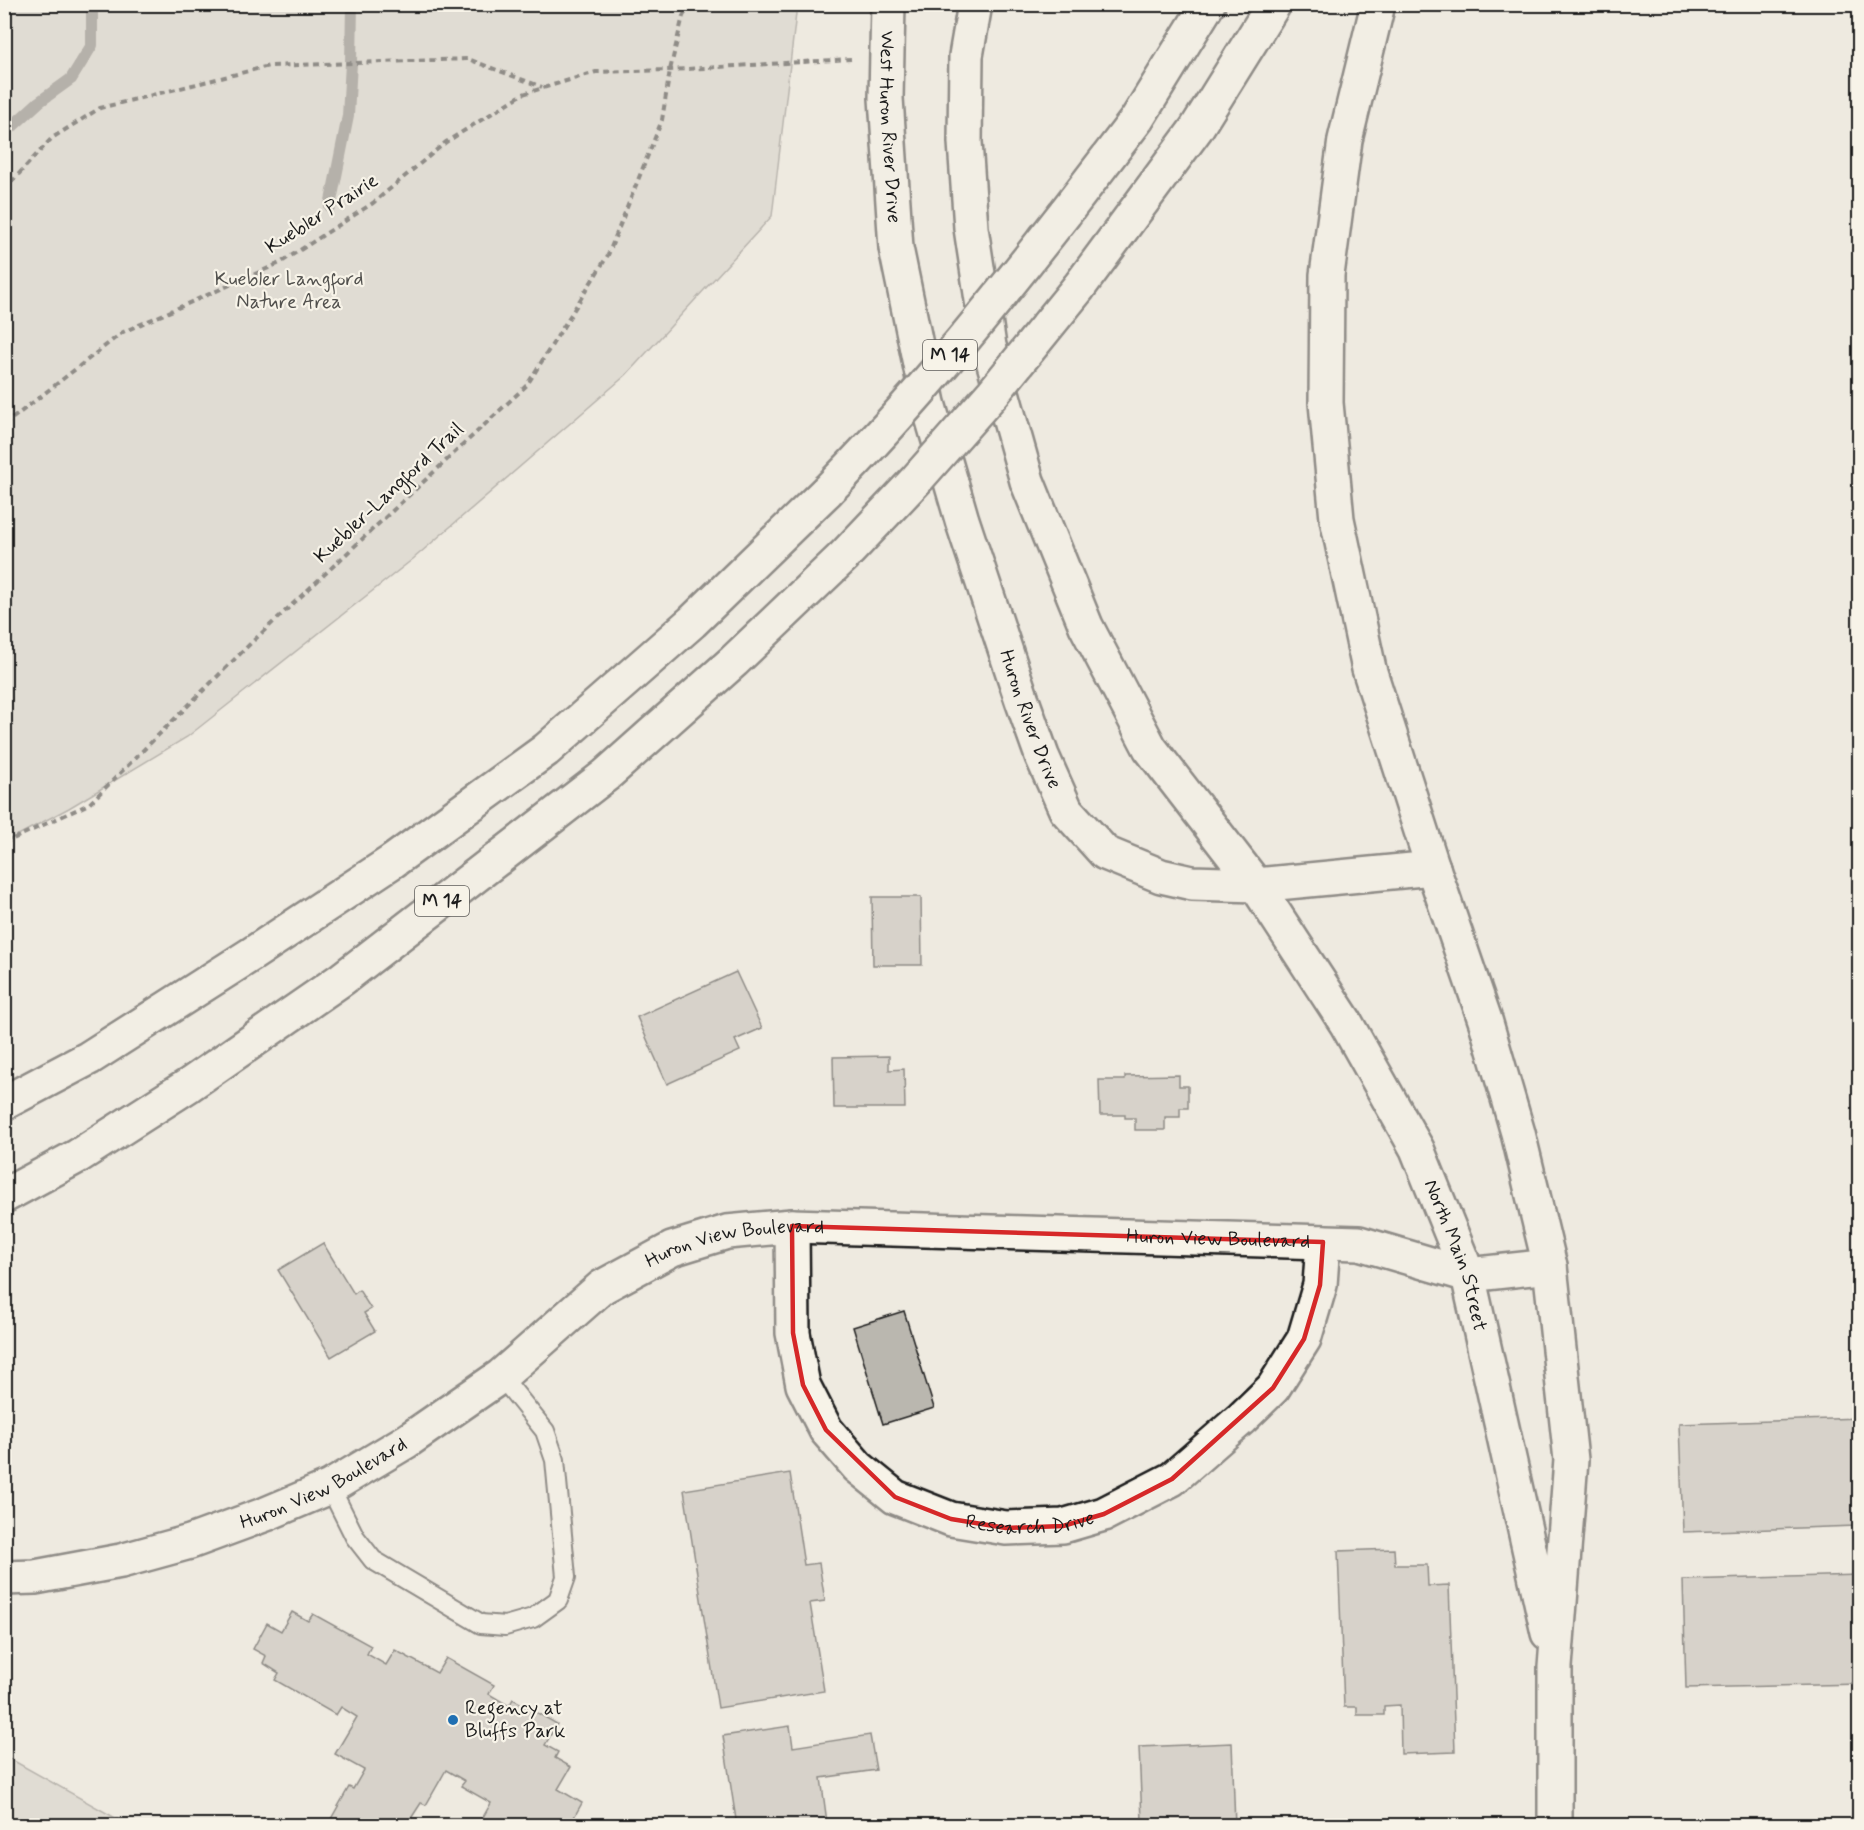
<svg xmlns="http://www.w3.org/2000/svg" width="1864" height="1830" font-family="Mynerve,sans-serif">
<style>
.green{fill:#cfccc3;stroke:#767470;stroke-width:1.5}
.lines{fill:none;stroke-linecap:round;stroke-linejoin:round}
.stream{stroke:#6f6d69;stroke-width:12}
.building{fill:#bab7af;stroke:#1c1c1c;stroke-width:1.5}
.lane-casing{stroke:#1c1c1c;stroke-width:22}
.street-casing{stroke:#1c1c1c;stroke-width:38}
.secondary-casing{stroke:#1c1c1c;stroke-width:38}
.primary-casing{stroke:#1c1c1c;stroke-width:38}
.highway-casing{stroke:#1c1c1c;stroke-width:38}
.path{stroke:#1c1c1c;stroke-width:4;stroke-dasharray:6 4.5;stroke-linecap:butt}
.lane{stroke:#f7f3e8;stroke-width:18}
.street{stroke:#f7f3e8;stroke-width:33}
.secondary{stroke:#f7f3e8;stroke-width:33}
.primary{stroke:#f7f3e8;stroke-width:33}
.highway{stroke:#f7f3e8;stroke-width:33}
.highway-bridge-casing{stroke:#1c1c1c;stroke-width:38;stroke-linecap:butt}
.highway-bridge{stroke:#f7f3e8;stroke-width:33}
.marked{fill:none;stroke:#d62828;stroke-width:4.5;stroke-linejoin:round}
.poi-dot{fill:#1f6fb2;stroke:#f7f3e8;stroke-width:2}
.labels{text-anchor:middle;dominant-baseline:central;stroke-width:4.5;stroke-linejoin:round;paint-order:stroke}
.shield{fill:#f7f3e8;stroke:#5e5c59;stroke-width:1.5}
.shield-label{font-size:18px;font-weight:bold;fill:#1c1c1c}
.street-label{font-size:20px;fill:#1c1c1c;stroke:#f7f3e8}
.park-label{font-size:20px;fill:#52514e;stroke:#f7f3e8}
.poi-label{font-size:20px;fill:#1c1c1c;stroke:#f7f3e8;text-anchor:start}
</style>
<rect width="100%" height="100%" fill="#eeeae0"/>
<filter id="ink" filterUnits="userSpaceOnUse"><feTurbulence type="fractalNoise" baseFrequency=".0167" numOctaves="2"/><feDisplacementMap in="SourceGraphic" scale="12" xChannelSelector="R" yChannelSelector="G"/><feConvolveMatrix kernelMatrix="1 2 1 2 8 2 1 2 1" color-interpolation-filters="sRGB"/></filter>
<g filter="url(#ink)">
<g class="green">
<polygon points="5,4 797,5 772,216 626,375 413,559 187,737 69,808 5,842"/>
<polygon points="5,1756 128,1825 5,1825"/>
</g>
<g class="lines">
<g class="stream">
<polyline points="4,134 39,102 71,79 92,45 92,4"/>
<polyline points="330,206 348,116 351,63 352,4"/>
</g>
</g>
<g class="building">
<polygon points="872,897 921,897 922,965 873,965"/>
<polygon points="736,972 762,1028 735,1040 740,1051 667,1084 637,1017"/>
<polygon points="889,1056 889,1070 904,1069 905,1108 834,1108 833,1057"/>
<polygon points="1179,1075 1179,1086 1188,1086 1188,1108 1180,1108 1180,1117 1165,1117 1165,1130 1135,1130 1135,1118 1125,1118 1125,1115 1100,1115 1099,1080 1125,1080 1125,1076"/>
<polygon points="323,1243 354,1294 359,1290 371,1309 364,1313 375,1331 331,1357 278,1270"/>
<polygon points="904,1311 934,1408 883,1424 853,1327"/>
<polygon points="1860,1418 1860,1494 1855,1495 1856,1526 1683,1532 1679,1424"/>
<polygon points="790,1473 804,1565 819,1563 825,1601 810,1603 824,1691 718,1708 684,1490"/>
<polygon points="1394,1549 1395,1565 1427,1565 1428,1586 1449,1585 1455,1752 1401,1754 1400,1705 1384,1706 1384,1715 1357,1715 1357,1707 1344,1707 1338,1551"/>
<polygon points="1860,1575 1860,1684 1686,1688 1683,1580"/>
<polygon points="292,1612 308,1621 313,1614 371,1646 367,1654 386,1665 395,1650 437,1673 446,1658 494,1685 489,1694 509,1706 513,1699 557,1724 545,1745 558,1752 555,1758 571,1767 558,1789 582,1803 569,1826 478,1826 491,1803 461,1786 465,1781 446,1770 426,1805 421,1803 410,1820 415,1823 414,1826 327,1826 349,1787 353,1789 364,1770 335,1754 357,1717 341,1707 336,1715 275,1680 279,1673 263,1663 266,1656 253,1649 267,1623 281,1631"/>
<polygon points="790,1726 793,1747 870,1735 876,1770 821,1778 827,1822 840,1820 841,1826 737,1826 723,1736"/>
<polygon points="1232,1743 1235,1826 1134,1826 1133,1822 1142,1821 1139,1747"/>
<rect x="1853" y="1743" width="7" height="32"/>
</g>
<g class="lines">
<g class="lane-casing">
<polyline id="lane" points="330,1487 355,1537 373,1560 481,1624 505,1626 533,1618 558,1600 566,1577 555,1460 545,1431 501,1376"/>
</g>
<g class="street-casing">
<g id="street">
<path id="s1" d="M792,1226L793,1333L803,1385L826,1430L858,1467L895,1497L951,1519L1006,1528L1063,1526L1104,1514L1172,1479L1242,1418L1273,1388L1304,1339L1320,1285L1323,1242"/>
<path id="s2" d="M4,1578L35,1577L121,1561L190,1542L266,1514L330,1487L407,1441L501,1376L602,1287L672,1249L727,1232L792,1226L1359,1243L1468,1275L1550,1266"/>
</g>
</g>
<g class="secondary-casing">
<g id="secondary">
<path id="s3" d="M888,4L886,98L896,248L928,403L962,520L1022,700L1042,756L1066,810L1105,853L1161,876L1192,883L1256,885L1433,868"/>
</g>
</g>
<g class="primary-casing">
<g id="primary">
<polyline points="1433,868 1486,1023 1518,1133 1550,1266 1571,1460 1555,1667 1555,1826"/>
<path id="s4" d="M1256,885L1346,1023L1417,1149L1468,1275L1548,1633"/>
</g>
</g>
<g class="highway-casing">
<g id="highway">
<polyline points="975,4 966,56 965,142 971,228 989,346 1027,481 1086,626 1150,748 1256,885"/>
<polyline points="1378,4 1345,140 1327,275 1326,403 1337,519 1369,669 1433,868"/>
<polyline points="1065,213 1137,119 1208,4"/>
<polyline points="1079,287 1196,129 1274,4"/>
<polyline points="4,1103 89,1058 252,954 393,861 546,750 692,622 827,491"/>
<polyline points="4,1196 78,1156 189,1085 342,979 606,775 734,661 843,557"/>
</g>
</g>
<g class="path">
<polyline points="4,190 52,138 100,108 269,66 468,59 542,87"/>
<polyline points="4,425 123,332 280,263 373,203 446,142 523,94 596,72 670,70 851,59"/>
<polyline points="4,843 89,804 251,643 527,385 608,255 662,120 670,70 683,16 691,4"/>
</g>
<use href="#lane" class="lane"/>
<use href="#street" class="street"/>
<use href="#secondary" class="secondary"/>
<use href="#primary" class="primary"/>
<use href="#highway" class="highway"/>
<g class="highway-bridge-casing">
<g id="highway-bridge">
<path d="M827,491C913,404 990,309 1065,213"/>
<polyline points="843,557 917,479 993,393 1079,287"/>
</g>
</g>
<use href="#highway-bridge" class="highway-bridge"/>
</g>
</g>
<path d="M0 0H1864V1830H0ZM792,1226L1323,1242L1320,1285L1304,1339L1273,1388L1172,1479L1104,1514L1063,1526L1006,1528L951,1519L895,1497L826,1430L803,1385L793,1333Z" fill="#eeeae0" fill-opacity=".55" fill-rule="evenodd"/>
<path class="marked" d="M792,1226L1323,1242L1320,1285L1304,1339L1273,1388L1172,1479L1104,1514L1063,1526L1006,1528L951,1519L895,1497L826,1430L803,1385L793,1333Z"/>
<circle class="poi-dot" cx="453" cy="1720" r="6"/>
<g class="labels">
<g class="shield">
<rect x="923" y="340" width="54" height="30" rx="4.5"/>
<rect x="415" y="886" width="54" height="30" rx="4.5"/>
</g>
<g class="shield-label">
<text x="950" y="355">M 14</text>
<text x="442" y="901">M 14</text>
</g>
<g class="street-label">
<text stroke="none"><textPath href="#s3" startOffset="123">West Huron River Drive</textPath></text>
<text transform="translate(322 214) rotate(-33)">Kuebler Prairie</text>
<text transform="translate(389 493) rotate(-43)">Kuebler-Langford Trail</text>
<text stroke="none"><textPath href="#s3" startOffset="735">Huron River Drive</textPath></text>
<text stroke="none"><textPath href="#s2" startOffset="1308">Huron View Boulevard</textPath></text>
<text stroke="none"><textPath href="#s2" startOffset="822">Huron View Boulevard</textPath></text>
<text stroke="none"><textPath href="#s4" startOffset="423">North Main Street</textPath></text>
<text stroke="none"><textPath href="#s2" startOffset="336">Huron View Boulevard</textPath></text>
<text stroke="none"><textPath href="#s1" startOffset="447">Research Drive</textPath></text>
</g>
<g class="park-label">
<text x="289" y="279">Kuebler Langford<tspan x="289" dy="23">Nature Area</tspan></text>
</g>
<g class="poi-label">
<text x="465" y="1708">Regency at<tspan x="465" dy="23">Bluffs Park</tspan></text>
</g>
</g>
<rect width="1864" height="1830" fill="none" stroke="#f7f3e8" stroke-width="24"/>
<rect x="12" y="12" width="1840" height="1806" fill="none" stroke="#1c1c1c" stroke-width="2" filter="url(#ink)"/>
</svg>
